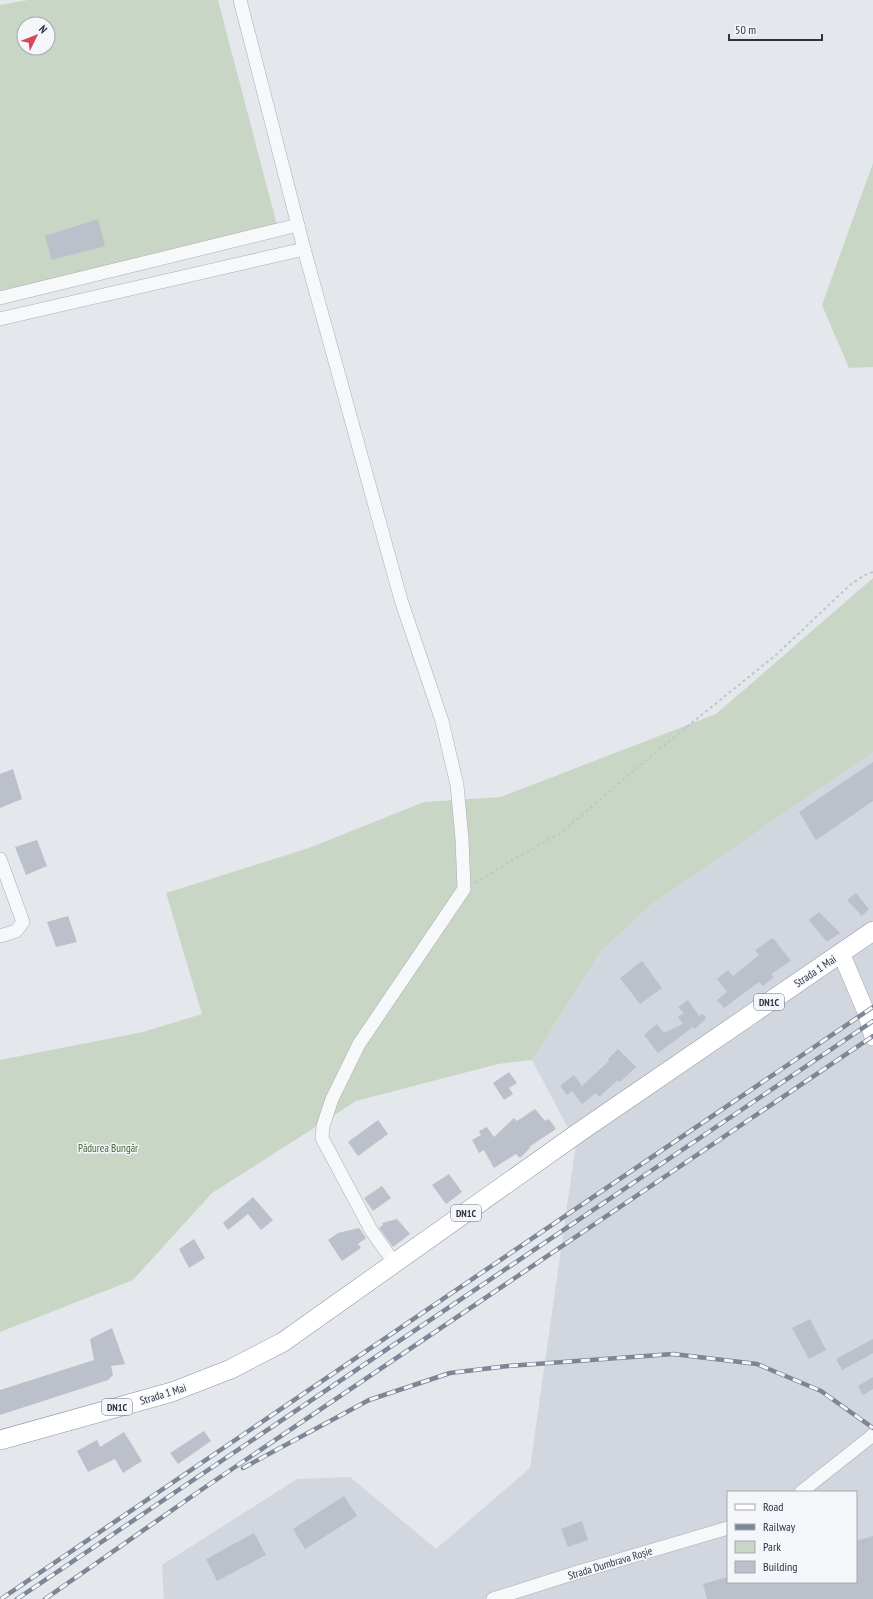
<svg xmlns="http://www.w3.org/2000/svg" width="873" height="1599" font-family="'PT Sans Narrow',sans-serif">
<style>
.built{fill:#d2d6de;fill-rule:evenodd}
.green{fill:#c9d6c5;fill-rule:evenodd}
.building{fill:#bbc0ca}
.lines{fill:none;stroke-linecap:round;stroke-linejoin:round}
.minor-casing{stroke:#a9aeb7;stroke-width:14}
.major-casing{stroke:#a3abb8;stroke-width:18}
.highway-casing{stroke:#8b94a3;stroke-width:20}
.path{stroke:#c2c5cb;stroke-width:2;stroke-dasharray:3 3;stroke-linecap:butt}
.minor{stroke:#f7f8fa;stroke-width:13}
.major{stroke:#fff;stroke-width:17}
.highway{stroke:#fff;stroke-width:19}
.rail-casing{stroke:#7d8696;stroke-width:4.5}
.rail{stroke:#f4f6f9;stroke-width:3;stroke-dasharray:9;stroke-linecap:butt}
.labels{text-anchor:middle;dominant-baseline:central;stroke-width:3;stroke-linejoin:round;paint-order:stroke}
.shield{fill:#f4f6f9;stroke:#676e7b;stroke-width:1}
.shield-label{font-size:10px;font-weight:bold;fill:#2b3445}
.street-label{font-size:11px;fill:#2b3445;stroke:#f4f6f9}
.park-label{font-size:11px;fill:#3f6138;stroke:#f4f6f9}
</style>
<rect width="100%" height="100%" fill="#e4e7ec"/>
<path class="built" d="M873,752V1599H164L162,1565L297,1479L350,1477L436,1549L530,1468L576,1143L532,1060L601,951L652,904ZM728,1492H856V1582H728Z"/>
<g class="green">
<path d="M28,0H218L278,229L0,293V5ZM24,24H48V48H24Z"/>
<polygon points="873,163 873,367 849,368 822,305"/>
<polygon points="873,578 873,752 652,904 601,951 532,1060 498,1064 356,1101 212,1193 133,1280 0,1332 0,1060 143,1032 202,1014 166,893 309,848 424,802 501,797 716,714"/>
</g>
<g class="building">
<polygon points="98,219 105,246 52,260 45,236"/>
<polygon points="873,762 873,801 816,840 799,812"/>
<polygon points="13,769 22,799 0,808 0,774"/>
<polygon points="37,840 47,866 26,875 15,847"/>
<polygon points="856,893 869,909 862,916 847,900"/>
<polygon points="819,912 840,933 827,942 809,920"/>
<polygon points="68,916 77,942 56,947 47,922"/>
<polygon points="773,938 791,961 771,974 774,977 763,986 759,982 724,1008 717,1000 727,992 717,979 728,970 733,976 759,955 755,950"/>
<polygon points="642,961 662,988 640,1004 620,978"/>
<polygon points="688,1000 699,1016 703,1014 706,1018 695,1029 693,1027 658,1053 644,1035 657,1024 664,1033 683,1024 678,1017 684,1013 678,1007"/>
<polygon points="618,1049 636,1067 620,1082 618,1080 599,1097 596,1093 582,1104 572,1091 567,1095 560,1086 574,1075 582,1086 609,1061 608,1059"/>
<polygon points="509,1072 517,1083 509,1088 513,1094 504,1100 493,1083"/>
<polygon points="535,1109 545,1121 549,1119 556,1129 529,1147 530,1148 520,1158 516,1154 494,1168 484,1150 479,1153 472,1140 481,1135 479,1131 487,1127 494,1137 514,1118 517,1121"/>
<polygon points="378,1120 388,1134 358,1156 348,1142"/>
<polygon points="449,1174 462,1192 446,1204 432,1185"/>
<polygon points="382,1186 391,1198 373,1211 364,1198"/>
<polygon points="253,1197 273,1220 261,1230 248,1214 228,1230 223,1223"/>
<polygon points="397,1219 410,1234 393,1247 379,1228 383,1225 382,1223"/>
<polygon points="359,1228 366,1238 358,1244 361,1248 342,1261 328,1240 338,1233"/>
<polygon points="194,1239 205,1258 189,1268 179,1249"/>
<polygon points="810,1319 826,1350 809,1359 792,1328"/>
<polygon points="112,1328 125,1364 111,1366 113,1375 108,1380 0,1415 0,1390 94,1360 90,1339"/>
<polygon points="873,1339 873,1353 842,1370 836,1359"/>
<polygon points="873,1377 873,1389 863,1395 858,1386"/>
<polygon points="204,1431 211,1441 178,1464 170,1453"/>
<polygon points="124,1432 142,1461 123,1473 115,1459 88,1472 77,1451 97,1440 100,1447"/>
<polygon points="344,1496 357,1516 305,1549 293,1529"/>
<polygon points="582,1521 588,1540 568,1547 561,1529"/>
<polygon points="254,1533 266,1555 217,1581 206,1559"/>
<polygon points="873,1536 873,1599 707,1599 703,1584 728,1577 728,1582 856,1582 856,1541"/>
</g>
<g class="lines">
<g class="minor-casing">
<g id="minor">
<polyline points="240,0 304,249 401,600 442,721 457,785 462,839 464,889 359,1044 332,1099 323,1126 322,1138 371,1230 395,1264"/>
<polyline points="0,298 298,225"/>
<polyline points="0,319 304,249"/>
<polyline points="0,859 23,922 16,931 0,936"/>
<polyline points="801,1492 873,1435"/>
<polyline points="493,1599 575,1573 728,1528"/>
</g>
</g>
<g class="major-casing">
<polyline id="major" points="841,953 866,1012 873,1037"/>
</g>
<g class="highway-casing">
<polyline id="highway" points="0,1440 172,1392 231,1369 283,1342 578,1133 873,931"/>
</g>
<polyline class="path" points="475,883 521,855 561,833 652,755 776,655 851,584 865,575 873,572"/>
<use href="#minor" class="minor"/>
<use href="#major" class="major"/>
<use href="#highway" class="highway"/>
<g class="rail-casing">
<g id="rail">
<polyline points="243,1468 369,1400 450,1373 508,1366 673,1354 757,1364 821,1391 873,1428"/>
<polyline points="1,1599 873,1007"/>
<polyline points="17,1599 873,1021"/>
<polyline points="45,1599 201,1490 873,1036"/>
</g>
</g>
<use href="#rail" class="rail"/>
</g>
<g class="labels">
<g class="shield">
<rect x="754" y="994" width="30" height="16" rx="3"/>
<rect x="451" y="1205" width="30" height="16" rx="3"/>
<rect x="102" y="1399" width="30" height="16" rx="3"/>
</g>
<g class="shield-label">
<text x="769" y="1002">DN1C</text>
<text x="466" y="1213">DN1C</text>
<text x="117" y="1407">DN1C</text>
</g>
<g class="street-label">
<text transform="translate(815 971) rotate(-34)">Strada 1 Mai</text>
<text transform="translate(163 1394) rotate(-17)">Strada 1 Mai</text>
<text transform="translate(610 1563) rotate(-17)">Strada Dumbrava Roșie</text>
</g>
<g class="park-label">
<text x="108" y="1148">Pădurea Bungăr</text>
</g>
</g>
<rect x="727" y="1491" width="130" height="92" fill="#f4f6f9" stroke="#a4a8b1"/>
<rect x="735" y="1504" width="20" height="6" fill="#ffffff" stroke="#a4a8b1"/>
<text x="763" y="1511" font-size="12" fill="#2b3445">Road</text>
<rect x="735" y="1524" width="20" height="6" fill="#7d8696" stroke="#a4a8b1"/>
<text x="763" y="1531" font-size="12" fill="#2b3445">Railway</text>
<rect x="735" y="1541" width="20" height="12" fill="#c9d6c5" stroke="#a4a8b1"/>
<text x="763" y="1551" font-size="12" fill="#2b3445">Park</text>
<rect x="735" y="1561" width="20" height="12" fill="#bbc0ca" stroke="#a4a8b1"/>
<text x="763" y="1571" font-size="12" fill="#2b3445">Building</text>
<g transform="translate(36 36) rotate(47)"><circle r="19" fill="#f4f6f9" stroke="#a4a8b1"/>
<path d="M0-3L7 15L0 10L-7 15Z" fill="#d1495b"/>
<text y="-6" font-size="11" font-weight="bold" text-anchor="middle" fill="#2b3445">N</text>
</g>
<path d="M729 34v6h93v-6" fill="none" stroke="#2b3445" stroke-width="2"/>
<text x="735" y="34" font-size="12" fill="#2b3445" stroke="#f4f6f9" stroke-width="3" paint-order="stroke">50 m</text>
</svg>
